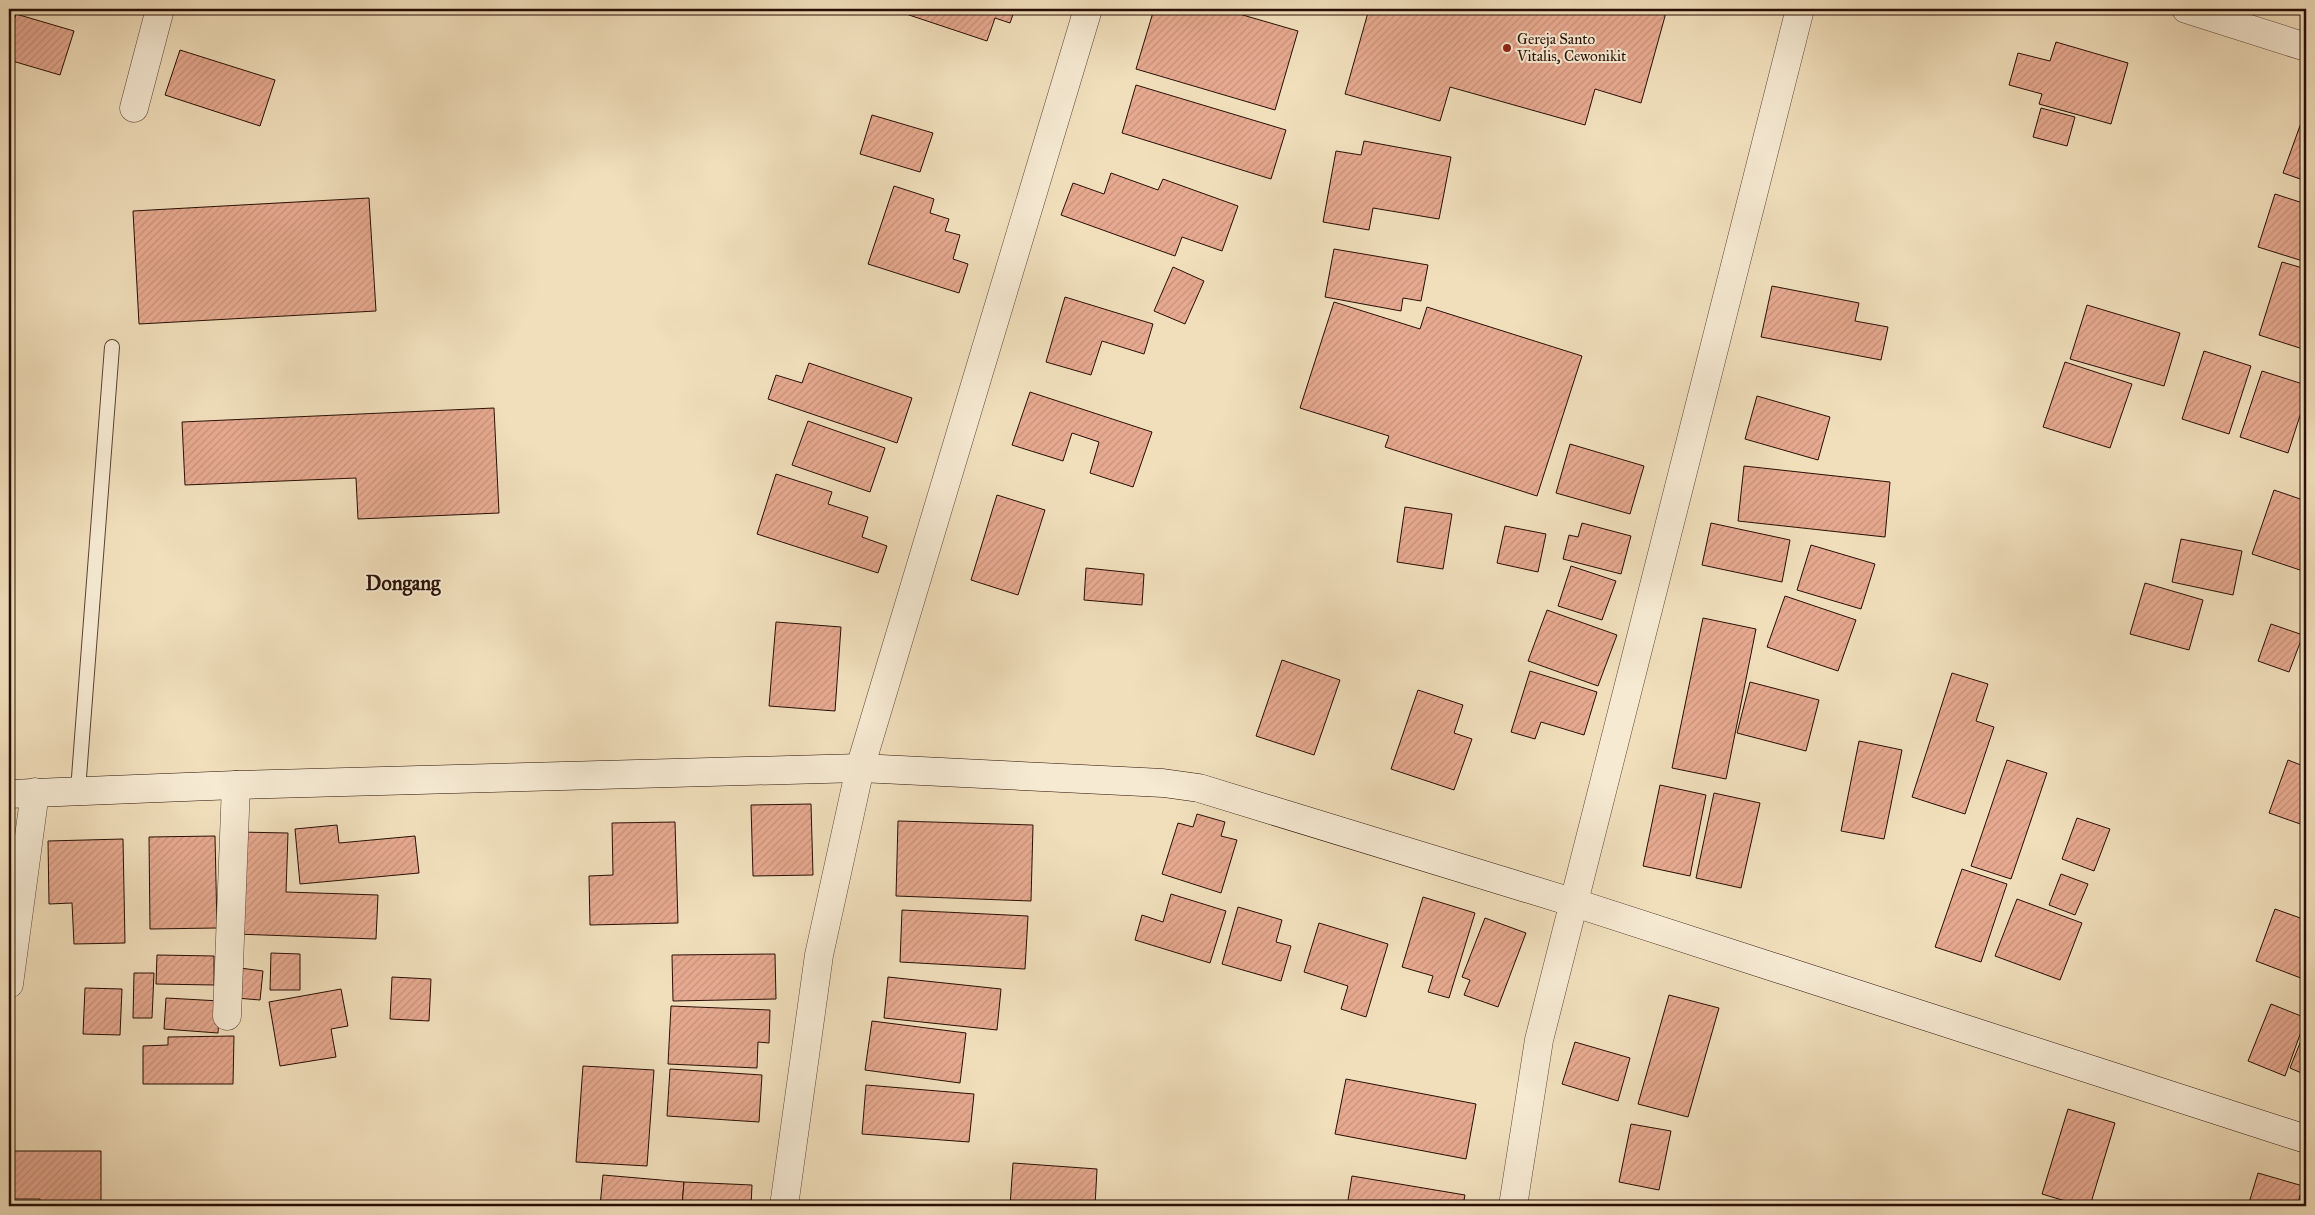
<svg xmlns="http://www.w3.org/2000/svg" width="2315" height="1215" font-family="'IM FELL Great Primer',serif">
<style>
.building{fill:url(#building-hatch);stroke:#280e04}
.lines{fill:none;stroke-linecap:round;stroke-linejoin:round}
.lane-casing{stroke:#5a4232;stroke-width:16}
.street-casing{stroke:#5a4232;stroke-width:29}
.secondary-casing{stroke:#280e04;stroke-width:29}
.lane{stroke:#f6ead3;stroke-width:14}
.street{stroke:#f6ead3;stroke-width:28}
.secondary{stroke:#f6ead3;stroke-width:28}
.poi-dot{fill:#8f2418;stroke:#f6ead3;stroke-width:2}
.labels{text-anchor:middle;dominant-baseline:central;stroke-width:4;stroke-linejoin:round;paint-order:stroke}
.poi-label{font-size:15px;fill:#280e04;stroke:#f6ead3;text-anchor:start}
.district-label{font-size:20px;font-weight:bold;fill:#280e04;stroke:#f6ead3}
</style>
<defs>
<pattern id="building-hatch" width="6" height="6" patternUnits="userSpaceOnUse" patternTransform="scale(1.25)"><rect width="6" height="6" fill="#e7aa91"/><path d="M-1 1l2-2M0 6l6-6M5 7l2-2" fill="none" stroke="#c6917b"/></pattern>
</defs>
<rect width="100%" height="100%" fill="#f1dfbc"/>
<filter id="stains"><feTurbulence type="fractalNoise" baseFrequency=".004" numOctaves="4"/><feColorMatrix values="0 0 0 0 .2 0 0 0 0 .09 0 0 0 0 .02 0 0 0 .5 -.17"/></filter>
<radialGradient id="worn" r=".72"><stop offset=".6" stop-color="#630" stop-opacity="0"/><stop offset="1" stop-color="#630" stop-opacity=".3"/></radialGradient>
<g class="building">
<polygon points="908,9 1015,9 1010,23 995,18 987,41 906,14"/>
<polygon points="1154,9 1222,9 1298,31 1275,110 1136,69"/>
<polygon points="1369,9 1667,9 1641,103 1595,89 1585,125 1450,87 1440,121 1345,94"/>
<polygon points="16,14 74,31 60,75 9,60 9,37"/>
<polygon points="2056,42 2128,63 2111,124 2039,104 2042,94 2009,85 2018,53 2050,61"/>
<polygon points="180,50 275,80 260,126 165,95"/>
<polygon points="1136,85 1286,130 1271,179 1122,133"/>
<polygon points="2041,108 2075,117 2067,146 2033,137"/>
<polygon points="2306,109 2306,181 2283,173"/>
<polygon points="872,115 933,133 920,172 860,154"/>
<polygon points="1364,141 1451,157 1439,219 1373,208 1369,230 1323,222 1336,151 1361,155"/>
<polygon points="1111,173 1158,190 1163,179 1238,206 1222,251 1182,237 1175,256 1061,215 1073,183 1104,194"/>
<polygon points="894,186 934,199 930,213 949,219 945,231 960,235 953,259 968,264 959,293 868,264"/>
<polygon points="2275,194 2306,204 2306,262 2258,247"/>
<polygon points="369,198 376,311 139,324 133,211"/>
<polygon points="1334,249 1428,265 1421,301 1403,298 1401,311 1325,297"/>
<polygon points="2282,262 2306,269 2306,350 2259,335"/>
<polygon points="1173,267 1204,281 1185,324 1154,311"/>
<polygon points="1772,286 1859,303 1855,321 1888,327 1881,360 1761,337"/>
<polygon points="1065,297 1153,324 1144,354 1102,341 1091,375 1046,362"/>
<polygon points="1334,302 1420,329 1427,307 1582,356 1537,496 1385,447 1389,436 1300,408"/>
<polygon points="2087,305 2180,333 2164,386 2070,359"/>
<polygon points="2204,351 2251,366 2229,434 2182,419"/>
<polygon points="2065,362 2132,384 2110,448 2043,427"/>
<polygon points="809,363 912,398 897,443 768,399 776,375 802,383"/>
<polygon points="2262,371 2306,385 2306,397 2288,453 2240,437"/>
<polygon points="1030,392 1152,432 1133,487 1090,473 1099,442 1072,433 1063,461 1012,445"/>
<polygon points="1757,396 1830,417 1818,460 1745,439"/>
<polygon points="494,408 499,513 358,519 356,478 185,485 182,422"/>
<polygon points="808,421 885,448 870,492 792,465"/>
<polygon points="1570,444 1644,466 1630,514 1556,493"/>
<polygon points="1744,466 1890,482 1885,537 1738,521"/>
<polygon points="776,474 832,492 828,504 868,517 862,537 887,546 878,573 757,534"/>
<polygon points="2274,490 2306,501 2306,572 2252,554"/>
<polygon points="997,495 1045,510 1018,595 971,580"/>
<polygon points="1405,507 1452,514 1443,569 1397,562"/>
<polygon points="1582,523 1631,536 1621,574 1563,559 1569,535 1578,537"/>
<polygon points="1711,523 1790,540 1782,582 1702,565"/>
<polygon points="1505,526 1546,534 1538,572 1497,563"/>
<polygon points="2181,539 2242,551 2233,595 2172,582"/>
<polygon points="1811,545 1875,564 1861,609 1797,590"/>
<polygon points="1571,566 1616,581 1602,620 1558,606"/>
<polygon points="1086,568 1144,574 1142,605 1084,600"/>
<polygon points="2145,583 2203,600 2189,650 2130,634"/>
<polygon points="1785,596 1856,620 1838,671 1767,647"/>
<polygon points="1547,610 1617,635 1598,686 1528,661"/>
<polygon points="1703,618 1756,629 1726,779 1672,768"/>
<polygon points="776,622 841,627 835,711 769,706"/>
<polygon points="2271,624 2303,635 2289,672 2258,661"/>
<polygon points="1282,660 1340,680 1314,755 1256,736"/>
<polygon points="1530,671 1597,692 1584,735 1541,722 1535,739 1511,732"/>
<polygon points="1952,673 1988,684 1976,721 1994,727 1965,814 1912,797"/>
<polygon points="1750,682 1819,700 1806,751 1737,733"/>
<polygon points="1418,690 1463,705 1454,733 1472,739 1454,790 1391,769"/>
<polygon points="1859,741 1902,750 1884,839 1841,831"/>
<polygon points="2007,760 2047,773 2011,879 1971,866"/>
<polygon points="2288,760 2306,767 2306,826 2269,813"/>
<polygon points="1660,785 1706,795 1690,876 1643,866"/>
<polygon points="1714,793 1760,803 1741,888 1696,878"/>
<polygon points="811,804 813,875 753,876 751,805"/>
<polygon points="1197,814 1225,822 1221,836 1237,840 1221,893 1162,874 1178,823 1193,827"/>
<polygon points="2077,818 2110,829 2094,871 2062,859"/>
<polygon points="898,821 1033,825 1031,901 896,896"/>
<polygon points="675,822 678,923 590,925 589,876 613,875 612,823"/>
<polygon points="337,825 339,843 415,836 419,873 300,884 295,829"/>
<polygon points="238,832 288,833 286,892 378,895 376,939 235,934"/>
<polygon points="9,833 22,834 9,886"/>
<polygon points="215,836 217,928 150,929 149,837"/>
<polygon points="123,839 125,943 74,944 72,903 49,904 48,841"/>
<polygon points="1962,869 2007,884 1981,962 1935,947"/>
<polygon points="2061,874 2088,884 2075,915 2049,905"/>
<polygon points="1171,894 1226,911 1210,963 1135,940 1142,915 1163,922"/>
<polygon points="1423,897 1475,913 1449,998 1428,992 1433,976 1402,967"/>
<polygon points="2017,899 2082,923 2060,980 1995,956"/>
<polygon points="1238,907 1282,920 1276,942 1291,946 1281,981 1222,964"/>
<polygon points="2275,909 2306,920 2306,980 2256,961"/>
<polygon points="902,910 1028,916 1025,969 900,962"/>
<polygon points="1485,918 1526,933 1498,1007 1464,995 1470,980 1462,977"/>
<polygon points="1319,923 1388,944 1366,1017 1341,1009 1348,986 1304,972"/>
<polygon points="271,953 300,954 300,990 270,990"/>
<polygon points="775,954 776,999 673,1001 672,955"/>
<polygon points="157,955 214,956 214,985 156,984"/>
<polygon points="240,968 263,971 260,1000 236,998"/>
<polygon points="134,973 154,973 152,1018 133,1018"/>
<polygon points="392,977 431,979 429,1021 390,1019"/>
<polygon points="888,977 1001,989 997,1030 884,1018"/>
<polygon points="85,988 122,989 120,1035 83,1034"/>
<polygon points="341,989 348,1026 331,1029 336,1057 280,1066 269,1002"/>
<polygon points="1669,995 1719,1008 1688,1117 1638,1104"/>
<polygon points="166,998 220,1001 218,1033 164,1029"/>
<polygon points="2271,1004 2306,1018 2285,1076 2248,1061"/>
<polygon points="671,1006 770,1010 769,1043 758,1042 757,1068 668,1064"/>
<polygon points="872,1021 966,1033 960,1083 865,1070"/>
<polygon points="2306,1028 2306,1075 2290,1068"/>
<polygon points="234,1036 233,1084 143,1084 143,1046 168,1045 168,1037"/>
<polygon points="1575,1042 1630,1058 1618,1101 1562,1084"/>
<polygon points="583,1066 654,1070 647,1166 576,1162"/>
<polygon points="670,1069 762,1075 759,1122 667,1116"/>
<polygon points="1346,1079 1476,1104 1466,1159 1335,1134"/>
<polygon points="866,1085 974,1094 969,1142 862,1134"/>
<polygon points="2068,1109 2115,1123 2090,1206 2082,1206 2042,1194"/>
<polygon points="1631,1124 1671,1131 1659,1190 1619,1182"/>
<polygon points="9,1151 101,1151 101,1206 40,1206 40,1199 9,1199"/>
<polygon points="1013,1163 1097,1169 1095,1206 1010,1206"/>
<polygon points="2258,1173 2303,1186 2297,1206 2248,1206"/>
<polygon points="603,1175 684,1182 682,1206 600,1206"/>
<polygon points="1352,1176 1465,1195 1463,1206 1347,1206"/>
<polygon points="684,1182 752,1185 751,1206 682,1206"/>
</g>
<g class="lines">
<g class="lane-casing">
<polyline id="lane" points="78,790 112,347"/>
</g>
<g class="street-casing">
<g id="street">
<polyline points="2186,9 2306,47"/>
<polyline points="134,108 160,9"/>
<polyline points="9,984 35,792"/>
<polyline points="227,1016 236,785"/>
<polyline points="784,1206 819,955 860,768 1088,9"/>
<polyline points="1513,1206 1539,1040 1800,9"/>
</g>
</g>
<g class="secondary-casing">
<polyline id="secondary" points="9,794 236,785 860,768 1163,783 1199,788 1575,903 2306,1139"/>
</g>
<use href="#lane" class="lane"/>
<use href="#street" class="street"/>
<use href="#secondary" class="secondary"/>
</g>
<circle class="poi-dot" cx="1507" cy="48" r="5"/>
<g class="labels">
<g class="poi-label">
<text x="1517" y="39">Gereja Santo<tspan x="1517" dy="17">Vitalis, Cewonikit</tspan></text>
</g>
<g class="district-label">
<text x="403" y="583">Dongang</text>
</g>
</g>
<rect width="2315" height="1215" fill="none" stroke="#f1dfbc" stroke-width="30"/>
<rect x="10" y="10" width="2295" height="1195" fill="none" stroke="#280e04" stroke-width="2.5"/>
<rect x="15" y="15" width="2285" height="1185" fill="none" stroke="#280e04"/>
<rect width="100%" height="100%" filter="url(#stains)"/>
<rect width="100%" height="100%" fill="url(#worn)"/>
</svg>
